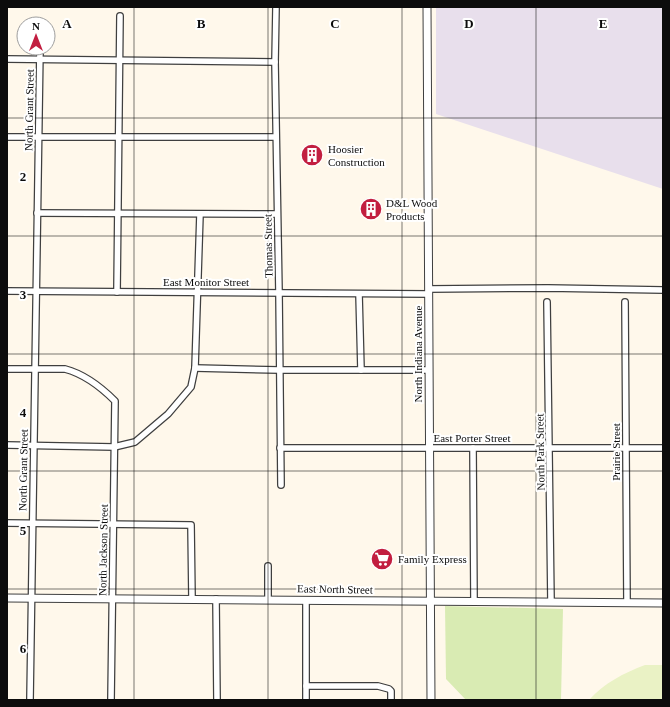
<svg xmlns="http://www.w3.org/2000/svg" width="670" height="707" font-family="'Times New Roman',serif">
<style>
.industrial{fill:#e8dfec}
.green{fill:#d9ebb3}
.pitch{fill:#eaf2c5}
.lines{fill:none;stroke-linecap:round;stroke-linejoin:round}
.minor-casing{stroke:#3f3f3f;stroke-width:8}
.tertiary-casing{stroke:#3f3f3f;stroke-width:9}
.minor{stroke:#fff;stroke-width:5.5}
.tertiary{stroke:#fff;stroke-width:7}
.grid{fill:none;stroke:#0c0c0c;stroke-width:1;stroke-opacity:0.55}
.labels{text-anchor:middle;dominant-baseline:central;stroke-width:4;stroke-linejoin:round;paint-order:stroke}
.street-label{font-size:11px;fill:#0c0c0c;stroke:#fff}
.poi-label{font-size:11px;fill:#0c0c0c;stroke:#fff;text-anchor:start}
.grid-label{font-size:13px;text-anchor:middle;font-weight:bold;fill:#0c0c0c;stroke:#fff;stroke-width:4;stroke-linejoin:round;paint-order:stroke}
</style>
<rect width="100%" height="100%" fill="#fff8eb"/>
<polygon class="industrial" points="436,7 663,7 663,189 436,114"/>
<polygon class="green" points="445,606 563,609 561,700 466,700 446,679"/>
<path class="pitch" d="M645,665H663V700H589C604,683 624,673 645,665Z"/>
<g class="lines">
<g class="minor-casing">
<g id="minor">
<polyline points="276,7 275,62 279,293 281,485"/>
<polyline points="7,59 275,62"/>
<polyline points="7,137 276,137"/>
<polyline points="37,213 277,214"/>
<polyline points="429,289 548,288 663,290"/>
<polyline points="7,291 429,294"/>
<polyline points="117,292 120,16"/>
<polyline points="359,294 361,370"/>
<polyline points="547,302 551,602"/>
<polyline points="625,302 627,602"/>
<polyline points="195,368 279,370 429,370"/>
<path d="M7,369H65C84,374 101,387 115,401L111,700"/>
<polyline points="7,445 114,447 135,442 168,414 191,387 195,368 200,214"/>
<polyline points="280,448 663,448"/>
<polyline points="473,448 474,602"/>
<polyline points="7,523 191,525 192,599"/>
<polyline points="216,599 217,700"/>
<polyline points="268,599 268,566"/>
<polyline points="306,686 378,686 389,689 391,691 391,700"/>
<polyline points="30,700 40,48"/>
<polyline points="306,700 306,600"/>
</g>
</g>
<g class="tertiary-casing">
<g id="tertiary">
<polyline points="427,7 431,700"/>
<polyline points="7,598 663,603"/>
</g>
</g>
<use href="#minor" class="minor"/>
<use href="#tertiary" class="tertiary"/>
</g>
<path class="grid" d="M134,7V700M268,7V700M402,7V700M536,7V700M7,118H663M7,236H663M7,354H663M7,471H663M7,589H663"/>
<defs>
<g id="building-disc" transform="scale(1.15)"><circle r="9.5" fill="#c21e40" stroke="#fff"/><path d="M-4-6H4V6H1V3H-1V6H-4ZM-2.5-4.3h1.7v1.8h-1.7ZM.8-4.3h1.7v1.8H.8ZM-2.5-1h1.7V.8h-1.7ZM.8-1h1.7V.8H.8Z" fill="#fff"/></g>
<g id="supermarket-disc" transform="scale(1.15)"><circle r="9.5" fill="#c21e40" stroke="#fff"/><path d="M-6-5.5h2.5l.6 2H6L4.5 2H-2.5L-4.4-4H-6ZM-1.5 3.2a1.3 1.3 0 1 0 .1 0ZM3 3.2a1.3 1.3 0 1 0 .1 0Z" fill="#fff"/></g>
</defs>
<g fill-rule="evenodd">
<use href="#building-disc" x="312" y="155"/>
<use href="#building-disc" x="371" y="209"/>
<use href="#supermarket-disc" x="382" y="559"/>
</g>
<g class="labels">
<g class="street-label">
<text transform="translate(29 110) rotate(-89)">North Grant Street</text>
<text transform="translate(268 246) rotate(-91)">Thomas Street</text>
<text x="206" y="282">East Monitor Street</text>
<text transform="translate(418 354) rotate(-90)">North Indiana Avenue</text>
<text x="472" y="438">East Porter Street</text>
<text transform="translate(540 452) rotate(-91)">North Park Street</text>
<text transform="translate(616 452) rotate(-90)">Prairie Street</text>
<text transform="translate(23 470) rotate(-89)">North Grant Street</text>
<text transform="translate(103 550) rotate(-89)">North Jackson Street</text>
<text transform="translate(335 589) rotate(1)">East North Street</text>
</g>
<g class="poi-label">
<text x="328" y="149">Hoosier<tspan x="328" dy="13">Construction</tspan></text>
<text x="386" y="203">D&amp;L Wood<tspan x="386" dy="13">Products</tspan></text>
<text x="398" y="559">Family Express</text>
</g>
</g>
<g class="grid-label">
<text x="67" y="28">A</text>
<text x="201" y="28">B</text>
<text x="335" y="28">C</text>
<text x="469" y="28">D</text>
<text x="603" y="28">E</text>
<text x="23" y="181">2</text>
<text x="23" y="299">3</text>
<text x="23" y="417">4</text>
<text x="23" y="535">5</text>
<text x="23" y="653">6</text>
</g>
<rect width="670" height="707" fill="none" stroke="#0c0c0c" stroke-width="16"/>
<g transform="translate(36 36)"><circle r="19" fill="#ffffff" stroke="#9e9e9e"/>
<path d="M0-3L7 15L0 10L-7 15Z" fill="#c21e40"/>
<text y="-6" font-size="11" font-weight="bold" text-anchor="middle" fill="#0c0c0c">N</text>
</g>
</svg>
